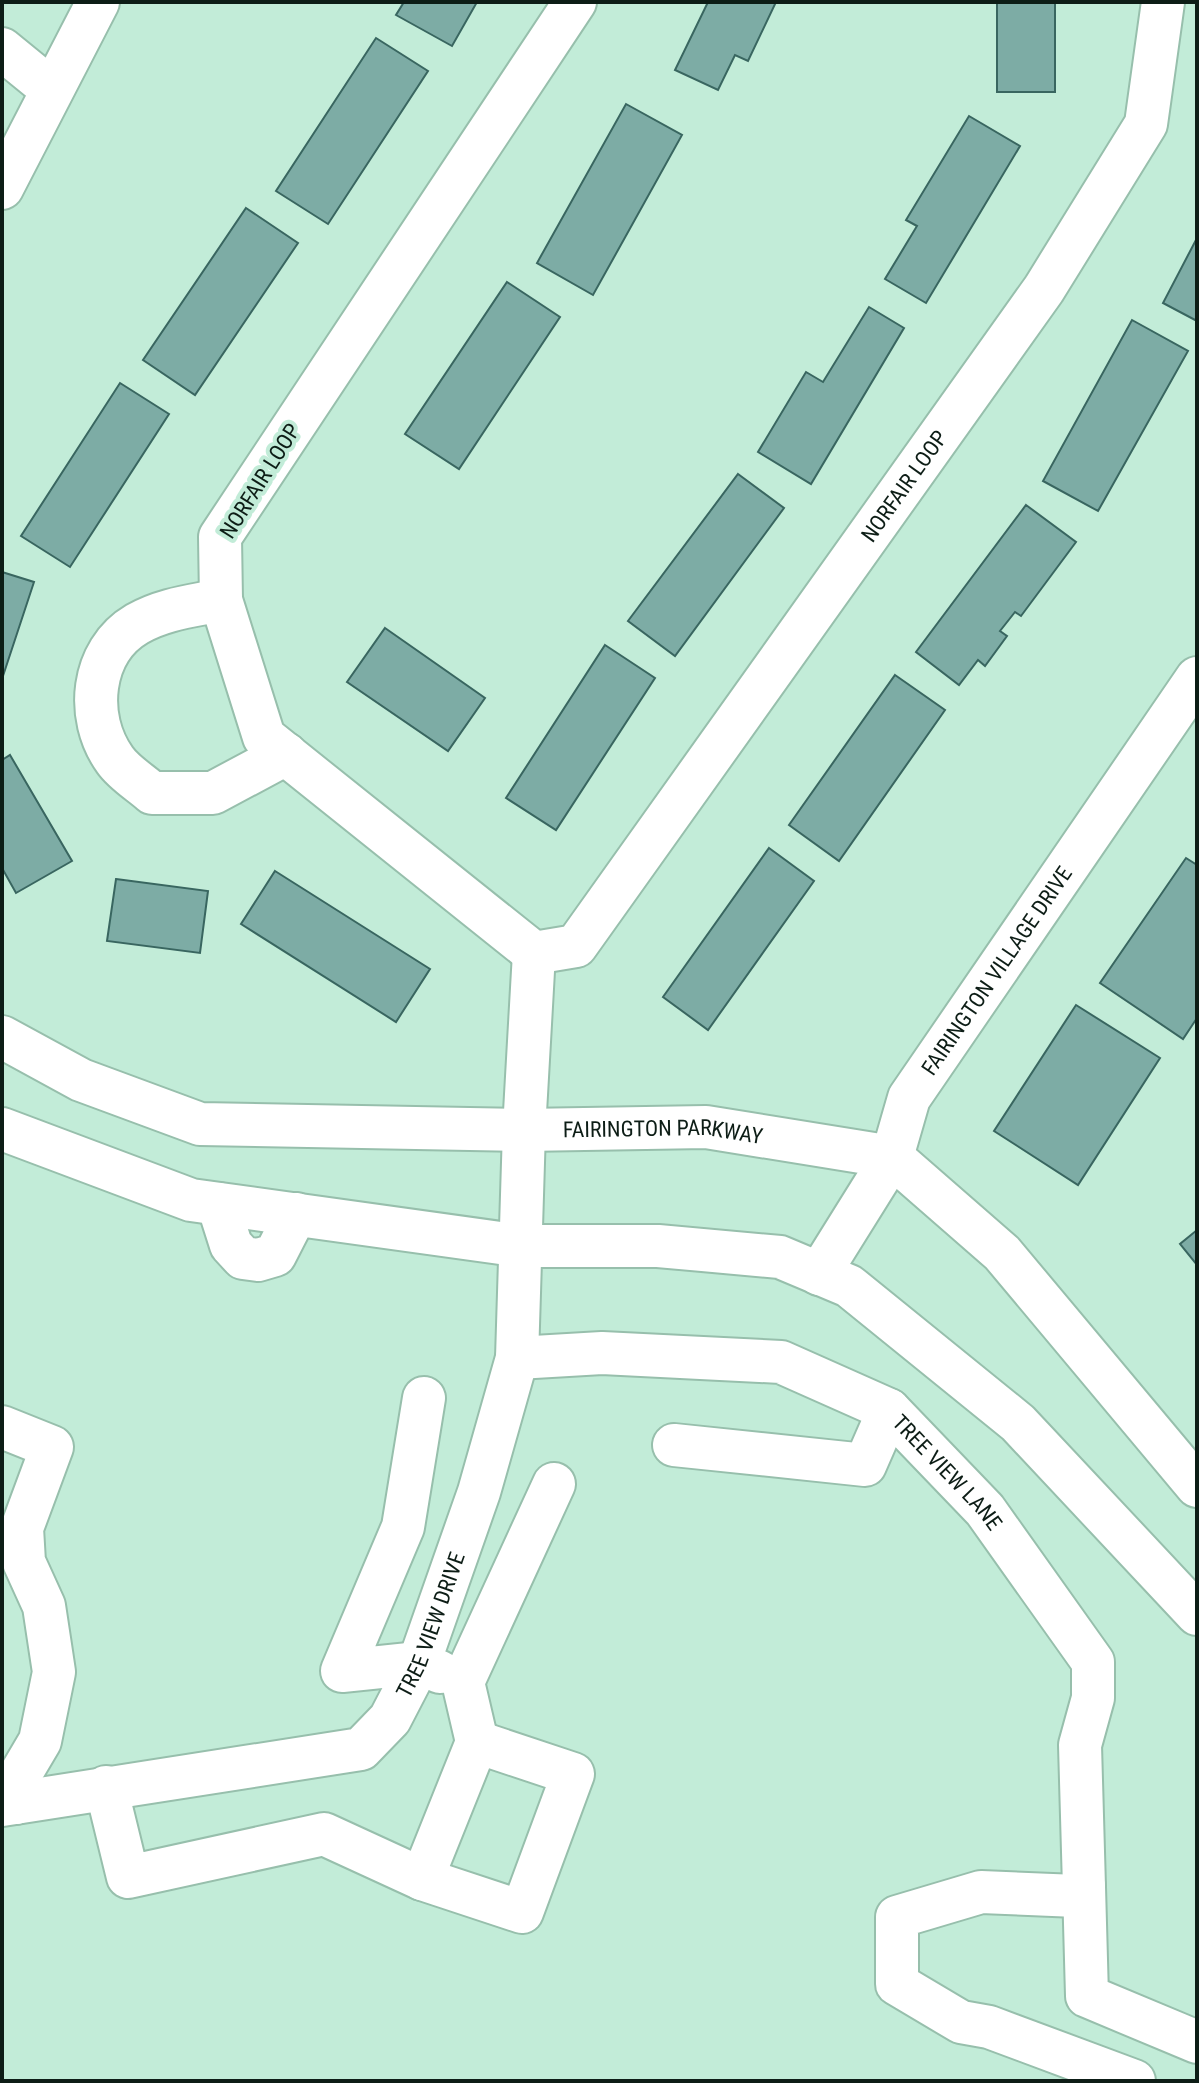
<svg xmlns="http://www.w3.org/2000/svg" width="1199" height="2083" font-family="'Roboto Condensed',sans-serif">
<style>
.building{fill:#7daca5;stroke:#396660;stroke-width:2}
.lines{fill:none;stroke-linecap:round;stroke-linejoin:round}
.minor-casing{stroke:#97bfac;stroke-width:46}
.minor{stroke:#fff;stroke-width:42}
.labels{text-anchor:middle;dominant-baseline:central;stroke-width:8;stroke-linejoin:round;paint-order:stroke}
.street-label{font-size:22px;fill:#0d1d16;stroke:#c2ecd8}
</style>
<rect width="100%" height="100%" fill="#c2ecd8"/>
<g class="building">
<polygon points="404,2 477,2 452,46 396,15"/>
<polygon points="708,2 776,2 748,61 735,55 718,90 675,70"/>
<rect x="997" y="2" width="58" height="90"/>
<polygon points="376,38 428,71 328,224 276,191"/>
<polygon points="626,104 682,135 593,295 537,263"/>
<polygon points="969,116 1020,146 926,303 885,279 917,226 906,220"/>
<polygon points="246,208 298,243 195,395 143,360"/>
<polygon points="1197,238 1197,321 1163,303"/>
<polygon points="507,282 560,317 459,469 405,434"/>
<polygon points="869,307 904,328 811,484 758,452 806,372 823,382"/>
<polygon points="1132,320 1188,351 1098,511 1043,481"/>
<polygon points="120,383 169,414 70,567 21,536"/>
<polygon points="738,474 784,508 675,656 628,621"/>
<polygon points="1026,505 1076,542 1021,616 1015,612 1000,631 1007,636 985,666 978,660 959,685 916,652"/>
<polygon points="2,572 34,582 2,679"/>
<polygon points="385,628 485,698 448,751 347,682"/>
<polygon points="605,645 655,678 556,830 506,798"/>
<polygon points="895,675 945,710 839,861 789,825"/>
<polygon points="10,755 72,861 16,893 2,868 2,760"/>
<polygon points="769,848 814,881 708,1030 663,997"/>
<polygon points="1186,858 1197,865 1197,1018 1183,1039 1100,983"/>
<polygon points="275,871 430,969 396,1022 241,924"/>
<polygon points="116,879 208,891 200,953 107,941"/>
<polygon points="1076,1005 1160,1058 1078,1185 994,1131"/>
<polygon points="1197,1230 1197,1265 1180,1244"/>
</g>
<g class="lines">
<g class="minor-casing">
<g id="minor">
<path id="s1" d="M575,2L220,537L221,600L264,737L534,953L576,946L1044,289L1146,124L1163,2"/>
<polyline points="2,49 51,89"/>
<polyline points="2,188 98,2"/>
<path d="M221,600C192,606 163,609 137,624C91,651 84,717 115,760C124,773 141,783 152,793H213L286,754"/>
<path id="s2" d="M2,1037L81,1080L200,1124L524,1130L706,1127L892,1157L1002,1253L1197,1486"/>
<polyline points="2,1129 191,1200 522,1246 658,1246 780,1257 849,1286 1018,1423 1197,1614"/>
<polyline points="218,1204 231,1245 243,1258 258,1260 275,1255 296,1214"/>
<path id="s3" d="M819,1274L892,1157L909,1098L1197,678"/>
<path id="s4" d="M517,1358L602,1353L781,1362L889,1410L985,1510L1093,1662V1698L1080,1745L1084,1887"/>
<polyline points="424,1398 403,1527 342,1671 419,1663 440,1672"/>
<polyline points="2,1427 52,1447 22,1528 24,1562 44,1606 54,1672 40,1741 17,1780 16,1803"/>
<polyline points="674,1445 865,1465 889,1410"/>
<polyline points="106,1787 128,1877 324,1834 422,1879 522,1912 573,1774 477,1742"/>
<path id="s5" d="M2,1805L361,1749L390,1719L419,1663L479,1492L517,1358L524,1130L534,953"/>
<polyline points="422,1879 477,1742 463,1682 554,1484"/>
<polyline points="1134,2081 989,2027 961,2022 897,1984 897,1917 981,1892 1077,1896 1084,1887 1087,1996 1197,2042"/>
</g>
</g>
<use href="#minor" class="minor"/>
</g>
<g class="labels">
<g class="street-label">
<text transform="translate(260 481) rotate(-58)">NORFAIR LOOP</text>
<text stroke="none"><textPath href="#s1" startOffset="1802">NORFAIR LOOP</textPath></text>
<text stroke="none"><textPath href="#s3" startOffset="354">FAIRINGTON VILLAGE DRIVE</textPath></text>
<text stroke="none"><textPath href="#s2" startOffset="680">FAIRINGTON PARKWAY</textPath></text>
<text stroke="none"><textPath href="#s4" startOffset="468">TREE VIEW LANE</textPath></text>
<text stroke="none"><textPath href="#s5" startOffset="508">TREE VIEW DRIVE</textPath></text>
</g>
</g>
<rect width="1199" height="2083" fill="none" stroke="#0d1d16" stroke-width="8"/>
</svg>
